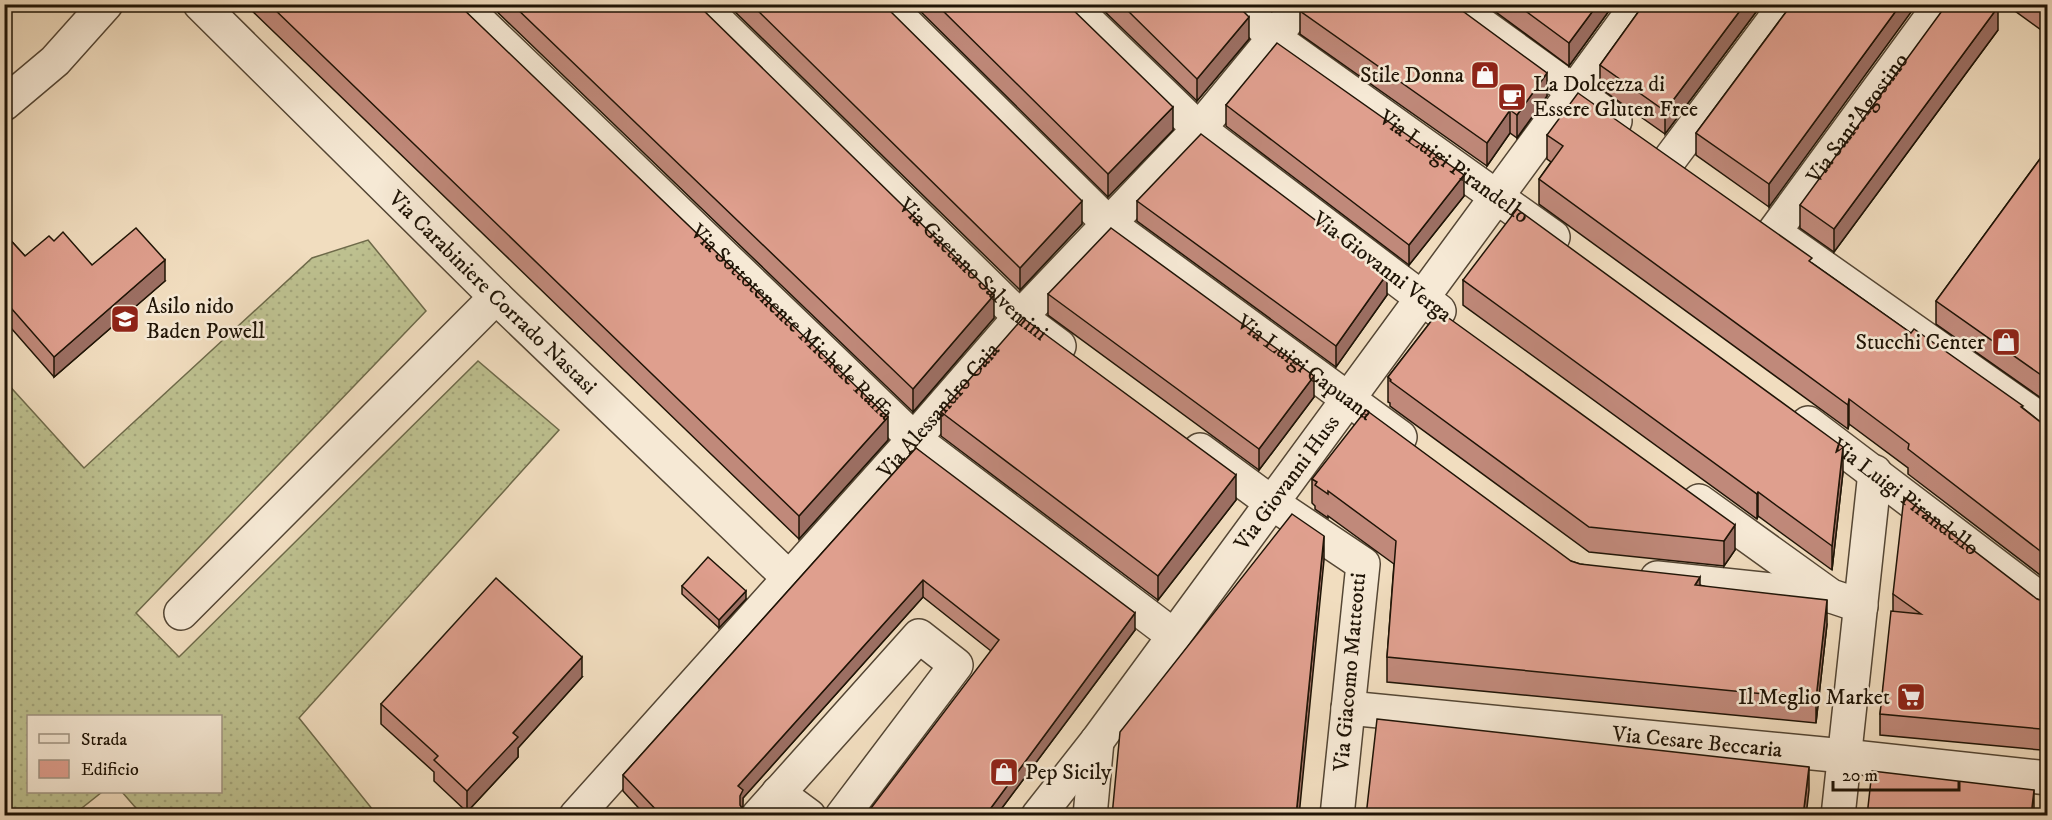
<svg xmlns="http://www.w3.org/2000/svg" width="2052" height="820" font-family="'IM FELL DW Pica',serif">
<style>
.grass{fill:url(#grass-dots);stroke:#6e6a4a;stroke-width:1.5}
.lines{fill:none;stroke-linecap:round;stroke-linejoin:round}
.minor-casing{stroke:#544634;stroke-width:36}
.tertiary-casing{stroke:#544634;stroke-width:36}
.minor{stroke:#f6e9d5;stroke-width:33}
.tertiary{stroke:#f6e9d5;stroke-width:33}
.wall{fill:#c0897a;stroke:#1f1406;stroke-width:1.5}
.shaded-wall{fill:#9c6f63;stroke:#1f1406;stroke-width:1.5}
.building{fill:#df9f8e;stroke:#1f1406;stroke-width:1.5}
.labels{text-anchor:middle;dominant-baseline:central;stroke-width:5;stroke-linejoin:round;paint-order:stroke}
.poi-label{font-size:22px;fill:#1f1406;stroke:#f6e9d5;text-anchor:end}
.street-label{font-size:22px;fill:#1f1406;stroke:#f6e9d5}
</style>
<defs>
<pattern id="grass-dots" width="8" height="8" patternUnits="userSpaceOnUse" patternTransform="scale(1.5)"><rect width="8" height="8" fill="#bdc08f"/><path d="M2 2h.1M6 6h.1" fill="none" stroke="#a2a47a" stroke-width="1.8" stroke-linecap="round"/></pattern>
</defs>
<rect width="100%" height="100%" fill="#f1ddbf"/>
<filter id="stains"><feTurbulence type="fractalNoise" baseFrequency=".00333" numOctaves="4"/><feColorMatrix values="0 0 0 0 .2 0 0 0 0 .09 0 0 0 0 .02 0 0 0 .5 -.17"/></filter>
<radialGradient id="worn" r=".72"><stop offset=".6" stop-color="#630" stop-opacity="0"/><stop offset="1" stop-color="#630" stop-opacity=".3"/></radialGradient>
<polygon class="grass" points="368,240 426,311 136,613 179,657 478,361 559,430 299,718 377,815 142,815 122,792 220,792 220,716 28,716 28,792 102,792 73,815 5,815 5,381 84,468 312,258"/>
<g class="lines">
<g class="minor-casing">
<g id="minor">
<path id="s1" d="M200,4L496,297L789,578"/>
<path id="s2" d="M461,4L914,439L1174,636"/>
<path id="s3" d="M700,4L1020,317L1059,346"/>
<path id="s4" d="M886,4L1108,223L1400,437"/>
<polyline points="1070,4 1199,129 1439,311"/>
<path id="s5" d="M1239,4L1274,38L1553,237"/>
<polyline points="4,104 55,61 106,4"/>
<polyline points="1670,159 1786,4"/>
<path id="s6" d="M1774,232L1941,4"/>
<path id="s7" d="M1808,423L2048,605"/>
<polyline points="1200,450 1272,503 1363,564 1337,816"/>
<polyline points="1699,501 1831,596 1861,606"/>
<polyline points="1657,578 1831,596"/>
<polyline points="181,613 496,297"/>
<path id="s8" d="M1348,708L1844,756L2048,778"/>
<polyline points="778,793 809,816"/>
<path id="s9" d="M576,816L914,439L1020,317L1199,129L1274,38L1299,4"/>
<polyline points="758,816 919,636 956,665 842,816"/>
<path id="s10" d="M1038,816L1097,741L1638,4"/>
<polyline points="1090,816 1097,741"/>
<polyline points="1838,816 1875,472"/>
</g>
</g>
<g class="tertiary-casing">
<g id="tertiary">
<polyline points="1453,4 1615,121"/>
<polyline points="1775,233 2048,425"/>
</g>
</g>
<use href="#minor" class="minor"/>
<use href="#tertiary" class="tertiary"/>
</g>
<g class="wall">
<polygon points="245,4 458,4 888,440 799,539"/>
<polygon points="489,4 697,4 994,318 913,412"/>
<polygon points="727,4 883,4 1082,224 1020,290"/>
<polygon points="913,4 1067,4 1173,130 1108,197"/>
<polygon points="1097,4 1236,4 1249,39 1197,101"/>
<polygon points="1266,4 1275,4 1272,10"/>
<polygon points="1485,4 1614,4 1569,66"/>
<polygon points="1644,4 1762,4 1665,134 1600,88 1600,65"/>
<polygon points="1792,4 1769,207 1696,155 1696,133"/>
<polygon points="2048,4 2048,35 2015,11 2014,5"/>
<polygon points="1300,11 1547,96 1517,138 1510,133 1487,166 1300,34"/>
<polygon points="1998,30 1834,252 1800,228 1800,205"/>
<polygon points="1226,105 1464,196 1409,265 1226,126"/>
<polygon points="1547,135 1812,263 1911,333 2023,408 2048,428 2048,581 1908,474 1908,468 1849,424 1848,429 1539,204 1539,179 1551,162 1547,159"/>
<polygon points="2048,148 2044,400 1936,324 1936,301"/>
<polygon points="1137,201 1387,295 1336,367 1137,221"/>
<polygon points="4,233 25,256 54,241 92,265 165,281 54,377 4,320"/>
<polygon points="1463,280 1843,472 1832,570 1758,516 1757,519 1463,305"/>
<polygon points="1048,294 1314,397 1259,470 1048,315"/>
<polygon points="1439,311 1735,550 1724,566 1589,552 1390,406 1390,403 1388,402 1388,377"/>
<polygon points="941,412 1236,500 1158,600 941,436"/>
<polygon points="916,448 1135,630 996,816 991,651 923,597 743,798 742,808 745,813 750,816 646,816 623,791 623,775"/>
<polygon points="1312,479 1580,564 1700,585 1827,624 1816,723 1387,682 1387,657 1394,564 1328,516 1328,518 1315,509 1315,506 1312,503"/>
<polygon points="682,586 746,599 719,628 682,594"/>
<polygon points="1893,594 2037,599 2048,603 2048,698 2041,750 1880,735 1880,714 1893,611"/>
<polygon points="582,677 518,748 518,757 467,812 434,781 434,772 381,724 381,704"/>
</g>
<g class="shaded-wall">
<polygon points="1598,4 1614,4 1569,66 1569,43"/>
<polygon points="1745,4 1762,4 1665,134 1665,111"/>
<polygon points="1901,4 1917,4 1769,207 1769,184"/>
<polygon points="1998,7 1998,30 1834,252 1834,229"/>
<polygon points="1249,17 1249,39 1197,101 1197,79"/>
<polygon points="1547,73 1547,96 1517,138 1517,115"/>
<polygon points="1173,107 1173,130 1108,197 1108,174"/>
<polygon points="1510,110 1510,133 1487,166 1487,143"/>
<polygon points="1464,175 1464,196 1409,265 1409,245"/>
<polygon points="1082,201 1082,224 1020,290 1020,268"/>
<polygon points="165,260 165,281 54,377 54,357"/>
<polygon points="1387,274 1387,295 1336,367 1336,346"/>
<polygon points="994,295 994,318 913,412 913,389"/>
<polygon points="2048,372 2048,395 2044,400 2044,377"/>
<polygon points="1314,376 1314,397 1259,470 1259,449"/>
<polygon points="1849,399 1849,424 1848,429 1848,405"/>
<polygon points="888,417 888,440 799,539 799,516"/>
<polygon points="1843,447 1843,472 1832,570 1832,546"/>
<polygon points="1236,475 1236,500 1158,600 1158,576"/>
<polygon points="1758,492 1758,516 1757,519 1757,494"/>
<polygon points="1735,525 1735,550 1724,566 1724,541"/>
<polygon points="1324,536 1324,560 1299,816 1296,816"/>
<polygon points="1700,577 1700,601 1695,585"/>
<polygon points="923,580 923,597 743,798 743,806 740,813 738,786"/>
<polygon points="746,591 746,599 719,628 719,620"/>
<polygon points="1827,600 1827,624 1816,723 1816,699"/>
<polygon points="1135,613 1135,630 996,816 985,816"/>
<polygon points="582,657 582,677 518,748 518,757 467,812 467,791 513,733"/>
<polygon points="2048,677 2048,698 2041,750 2041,729"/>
<polygon points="1809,767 1809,790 1806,816 1803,816"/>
<polygon points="2034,790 2034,816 2031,816"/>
</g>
<g class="building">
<polygon points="269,4 458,4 888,417 799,516"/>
<polygon points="512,4 697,4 994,295 913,389"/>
<polygon points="751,4 883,4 1082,201 1020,268"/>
<polygon points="936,4 1067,4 1173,107 1108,174"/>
<polygon points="1121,4 1236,4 1249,17 1197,79"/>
<polygon points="1305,4 1453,4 1547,73 1517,115 1510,110 1487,143 1300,11"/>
<polygon points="1516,4 1598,4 1569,43"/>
<polygon points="1644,4 1745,4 1665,111 1600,65"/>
<polygon points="1792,4 1901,4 1769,184 1696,133"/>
<polygon points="1947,4 1987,4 1998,7 1834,229 1800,205"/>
<polygon points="2037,4 2048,4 2048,12"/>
<polygon points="1277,43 1464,175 1409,245 1226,105"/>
<polygon points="1578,93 1812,258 1809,261 1911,333 1914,329 2023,406 2021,407 2048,428 2048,557 1908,449 1909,444 1849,399 1848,405 1539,179 1563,146 1547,135"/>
<polygon points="1201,134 1387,274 1336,346 1137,201"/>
<polygon points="2048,148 2048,227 2044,232 2048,234 2048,372 2044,377 1936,301"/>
<polygon points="1517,209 1843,447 1832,546 1758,492 1757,494 1463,280"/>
<polygon points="136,228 165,260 54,357 4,300 4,233 25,256 49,236 54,241 63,232 92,265"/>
<polygon points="1111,228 1314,376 1259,449 1048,294"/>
<polygon points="1439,311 1735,525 1724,541 1589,527 1390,381 1391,380 1388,377"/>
<polygon points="1023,318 1236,475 1158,576 941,412"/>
<polygon points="1366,410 1571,561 1580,564 1700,577 1695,585 1827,600 1816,699 1387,657 1396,541 1328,491 1328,494 1315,485 1317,482 1312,479"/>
<polygon points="916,448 1135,613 985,816 865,816 999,640 923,580 738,786 743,790 740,796 740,805 745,813 750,816 662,816 623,775"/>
<polygon points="1904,497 2037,599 2048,603 2048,677 2041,729 1880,714 1891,611 1921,614 1893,594"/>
<polygon points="1292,514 1324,536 1296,816 1112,816 1120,732"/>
<polygon points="708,557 746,591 719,620 682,586"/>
<polygon points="496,578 582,657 513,733 518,737 467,791 434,760 438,756 381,704"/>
<polygon points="1377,719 1809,767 1803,816 1366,816"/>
<polygon points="1872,771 2034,790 2031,816 1867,816"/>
<polygon points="773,811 779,816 766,816"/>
</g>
<defs>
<g id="shop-square" transform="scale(1.5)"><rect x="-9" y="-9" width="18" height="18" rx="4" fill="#8f2418" stroke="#f6e9d5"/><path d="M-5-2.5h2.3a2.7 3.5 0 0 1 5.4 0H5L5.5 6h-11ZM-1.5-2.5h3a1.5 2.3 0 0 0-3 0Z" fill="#fff"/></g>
<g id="cafe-square" transform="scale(1.5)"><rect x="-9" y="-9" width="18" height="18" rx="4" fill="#8f2418" stroke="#f6e9d5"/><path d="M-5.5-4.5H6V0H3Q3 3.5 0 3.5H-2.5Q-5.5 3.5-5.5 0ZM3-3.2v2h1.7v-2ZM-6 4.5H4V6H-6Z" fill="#fff"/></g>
<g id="school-square" transform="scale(1.5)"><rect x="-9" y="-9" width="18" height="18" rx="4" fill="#8f2418" stroke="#f6e9d5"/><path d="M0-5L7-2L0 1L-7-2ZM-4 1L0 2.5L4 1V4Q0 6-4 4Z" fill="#fff"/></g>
<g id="supermarket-square" transform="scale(1.5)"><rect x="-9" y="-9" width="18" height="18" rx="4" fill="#8f2418" stroke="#f6e9d5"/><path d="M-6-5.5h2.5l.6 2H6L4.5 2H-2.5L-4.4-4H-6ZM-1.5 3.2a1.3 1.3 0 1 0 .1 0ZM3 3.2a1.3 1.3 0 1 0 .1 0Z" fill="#fff"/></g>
</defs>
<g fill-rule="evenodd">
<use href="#shop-square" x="1485" y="75"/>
<use href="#cafe-square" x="1512" y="97"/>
<use href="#school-square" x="125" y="319"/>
<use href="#shop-square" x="2006" y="342"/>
<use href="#supermarket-square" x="1911" y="697"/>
<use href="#shop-square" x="1004" y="772"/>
</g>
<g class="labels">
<g class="poi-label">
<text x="1464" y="75">Stile Donna</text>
<text x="1533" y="84" text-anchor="start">La Dolcezza di<tspan x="1533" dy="25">Essere Gluten Free</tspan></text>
<text x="146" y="306" text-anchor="start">Asilo nido<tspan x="146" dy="25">Baden Powell</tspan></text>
<text x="1985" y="342">Stucchi Center</text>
<text x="1890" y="697">Il Meglio Market</text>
<text x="1025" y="772" text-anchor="start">Pep Sicily</text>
</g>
<g class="street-label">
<text stroke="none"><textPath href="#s6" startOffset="141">Via Sant'Agostino</textPath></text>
<text stroke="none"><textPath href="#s5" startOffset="270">Via Luigi Pirandello</textPath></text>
<text transform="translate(1382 267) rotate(37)">Via Giovanni Verga</text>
<text stroke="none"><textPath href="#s3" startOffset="381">Via Gaetano Salvemini</textPath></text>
<text stroke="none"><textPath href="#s1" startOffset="411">Via Carabiniere Corrado Nastasi</textPath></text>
<text stroke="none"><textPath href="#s2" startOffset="459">Via Sottotenente Michele Raffa</textPath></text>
<text stroke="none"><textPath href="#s4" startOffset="556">Via Luigi Capuana</textPath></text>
<text stroke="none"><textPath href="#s9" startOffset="544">Via Alessandro Caia</textPath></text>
<text stroke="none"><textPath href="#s10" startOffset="416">Via Giovanni Huss</textPath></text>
<text stroke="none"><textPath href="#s7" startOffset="122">Via Luigi Pirandello</textPath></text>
<text transform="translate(1350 672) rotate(-85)">Via Giacomo Matteotti</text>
<text stroke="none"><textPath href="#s8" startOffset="351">Via Cesare Beccaria</textPath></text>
</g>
</g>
<rect width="2052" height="820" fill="none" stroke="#f1ddbf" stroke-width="24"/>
<rect x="6" y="6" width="2040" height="808" fill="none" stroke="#1f1406" stroke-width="3"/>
<rect x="12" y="12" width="2028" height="796" fill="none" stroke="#1f1406" stroke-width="1.5"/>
<rect x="27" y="715" width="195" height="78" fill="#f6e9d5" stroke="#a09482" stroke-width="1.5"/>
<rect x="39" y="734" width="30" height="9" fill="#f6e9d5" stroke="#a09482" stroke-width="1.5"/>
<text x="81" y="745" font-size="18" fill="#1f1406">Strada</text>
<rect x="39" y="760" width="30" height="18" fill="#df9f8e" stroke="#a09482" stroke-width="1.5"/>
<text x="81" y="775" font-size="18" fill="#1f1406">Edificio</text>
<path d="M1833 781v9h126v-9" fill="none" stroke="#1f1406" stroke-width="3"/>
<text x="1842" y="781" font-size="18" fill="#1f1406" stroke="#f6e9d5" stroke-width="4.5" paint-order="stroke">20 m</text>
<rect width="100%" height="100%" filter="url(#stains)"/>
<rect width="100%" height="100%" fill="url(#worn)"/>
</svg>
